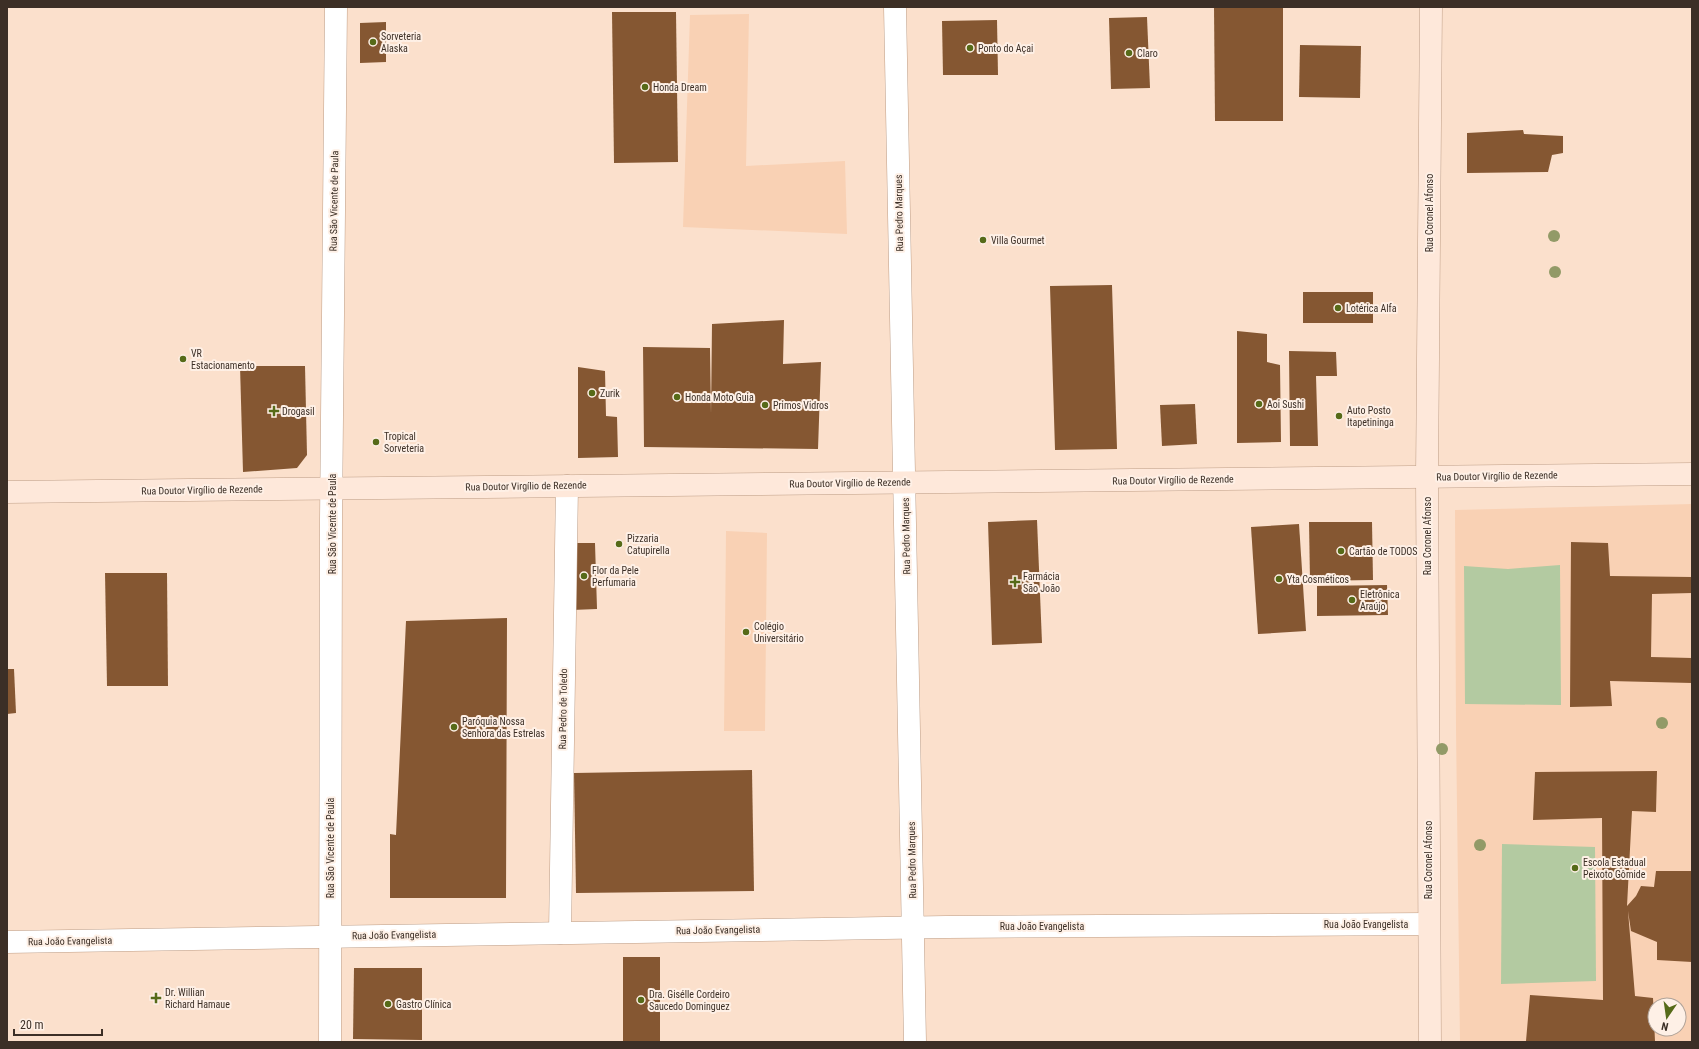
<svg xmlns="http://www.w3.org/2000/svg" width="1699" height="1049" font-family="'Roboto Condensed',sans-serif">
<style>
.built{fill:#f9d1b4;fill-rule:evenodd}
.green{fill:#b3caa1}
.building{fill:#855732}
.lines{fill:none;stroke-linecap:round;stroke-linejoin:round}
.minor-casing{stroke:#be9e87;stroke-width:23}
.secondary-casing{stroke:#be9e87;stroke-width:23}
.minor{stroke:#fff;stroke-width:22}
.secondary{stroke:#fee8da;stroke-width:22}
.tree{fill:#929a67}
.poi-dot{fill:#566a18;stroke:#fef0e6;stroke-width:1.5}
.labels{text-anchor:middle;dominant-baseline:central;stroke-width:4;stroke-linejoin:round;paint-order:stroke}
.poi-label{font-size:10px;fill:#3c2f26;stroke:#fef0e6;text-anchor:start}
.street-label{font-size:10px;fill:#3c2f26;stroke:#fef0e6}
</style>
<rect width="100%" height="100%" fill="#fbe0cc"/>
<g class="built">
<polygon points="749,14 746,166 845,161 847,234 683,227 690,15"/>
<path d="M1692,504V1042H1460L1456,728L1455,510ZM1655,1005H1679V1029H1655Z"/>
<polygon points="726,531 767,533 765,731 724,731"/>
</g>
<g class="green">
<polygon points="1560,565 1561,705 1465,704 1464,566 1508,569"/>
<polygon points="1502,844 1595,847 1596,981 1501,984"/>
</g>
<g class="building">
<polygon points="1214,7 1283,7 1283,121 1215,121"/>
<polygon points="612,12 676,12 678,162 614,163"/>
<polygon points="1147,17 1150,88 1111,89 1109,18"/>
<polygon points="997,20 998,75 943,75 942,21"/>
<polygon points="386,22 386,62 360,63 360,23"/>
<polygon points="1300,45 1361,46 1360,98 1299,97"/>
<polygon points="1523,130 1524,134 1563,136 1563,153 1552,155 1548,172 1467,173 1467,133"/>
<polygon points="1112,285 1117,449 1055,450 1050,286"/>
<rect x="1303" y="292" width="70" height="31"/>
<polygon points="784,320 783,364 821,362 818,449 644,447 643,347 710,348 711,414 712,324"/>
<polygon points="1237,331 1267,334 1267,362 1280,365 1281,442 1237,443"/>
<polygon points="1289,351 1336,352 1337,376 1316,376 1318,446 1290,446"/>
<polygon points="240,366 305,366 307,455 297,468 243,472"/>
<polygon points="578,367 605,371 606,416 617,417 618,457 578,458"/>
<polygon points="1195,404 1197,444 1162,446 1160,405"/>
<polygon points="1037,520 1042,643 992,645 988,522"/>
<polygon points="1309,522 1372,522 1373,580 1310,581"/>
<polygon points="1299,524 1306,631 1258,634 1251,527"/>
<polygon points="1571,542 1608,543 1610,576 1692,577 1692,593 1652,594 1651,657 1692,658 1692,683 1610,681 1612,706 1570,707"/>
<polygon points="571,543 595,543 597,609 572,610"/>
<polygon points="105,573 167,573 168,686 107,686"/>
<polygon points="1387,585 1388,615 1317,616 1317,586"/>
<polygon points="507,618 506,898 390,898 390,834 396,835 406,621"/>
<polygon points="7,669 14,669 16,713 7,714"/>
<polygon points="752,770 754,891 576,893 574,773"/>
<polygon points="1657,771 1656,812 1632,811 1627,906 1636,896 1641,886 1654,887 1656,871 1692,871 1692,962 1657,960 1657,942 1631,931 1628,911 1635,996 1653,998 1655,1041 1526,1041 1530,995 1603,1000 1602,818 1533,820 1535,772"/>
<rect x="623" y="957" width="37" height="85"/>
<polygon points="354,968 422,968 422,1040 353,1039"/>
</g>
<g class="lines">
<g class="minor-casing">
<g id="minor">
<polyline points="895,7 915,1042"/>
<polyline points="560,933 567,486"/>
<polyline points="7,942 946,927 1428,924"/>
<polyline points="330,1042 331,520 336,7"/>
</g>
</g>
<g class="secondary-casing">
<g id="secondary">
<polyline points="7,492 1692,474"/>
<polyline points="1430,1042 1427,477 1431,7"/>
</g>
</g>
<use href="#minor" class="minor"/>
<use href="#secondary" class="secondary"/>
</g>
<g class="tree">
<circle cx="1554" cy="236" r="6"/>
<circle cx="1555" cy="272" r="6"/>
<circle cx="1662" cy="723" r="6"/>
<circle cx="1442" cy="749" r="6"/>
<circle cx="1480" cy="845" r="6"/>
</g>
<g class="poi-dot">
<circle cx="373" cy="42" r="4"/>
<circle cx="970" cy="48" r="4"/>
<circle cx="1129" cy="53" r="4"/>
<circle cx="645" cy="87" r="4"/>
<circle cx="983" cy="240" r="4"/>
<circle cx="1338" cy="308" r="4"/>
<circle cx="183" cy="359" r="4"/>
<circle cx="592" cy="393" r="4"/>
<circle cx="677" cy="397" r="4"/>
<circle cx="1259" cy="404" r="4"/>
<circle cx="765" cy="405" r="4"/>
<path d="M272 405h4v4h4v4h-4v4h-4v-4h-4v-4h4z"/>
<circle cx="1339" cy="416" r="4"/>
<circle cx="376" cy="442" r="4"/>
<circle cx="619" cy="544" r="4"/>
<circle cx="1341" cy="551" r="4"/>
<circle cx="584" cy="576" r="4"/>
<circle cx="1279" cy="579" r="4"/>
<path d="M1013 576h4v4h4v4h-4v4h-4v-4h-4v-4h4z"/>
<circle cx="1352" cy="600" r="4"/>
<circle cx="746" cy="632" r="4"/>
<circle cx="454" cy="727" r="4"/>
<circle cx="1575" cy="868" r="4"/>
<path d="M154 992h4v4h4v4h-4v4h-4v-4h-4v-4h4z"/>
<circle cx="641" cy="1000" r="4"/>
<circle cx="388" cy="1004" r="4"/>
</g>
<g class="labels">
<g class="poi-label">
<text x="381" y="36">Sorveteria<tspan x="381" dy="12">Alaska</tspan></text>
<text x="978" y="48">Ponto do Açai</text>
<text x="1137" y="53">Claro</text>
<text x="653" y="87">Honda Dream</text>
<text x="991" y="240">Villa Gourmet</text>
<text x="1346" y="308">Lotérica Alfa</text>
<text x="191" y="353">VR<tspan x="191" dy="12">Estacionamento</tspan></text>
<text x="600" y="393">Zurik</text>
<text x="685" y="397">Honda Moto Guia</text>
<text x="1267" y="404">Aoi Sushi</text>
<text x="773" y="405">Primos Vidros</text>
<text x="1347" y="410">Auto Posto<tspan x="1347" dy="12">Itapetininga</tspan></text>
<text x="282" y="411">Drogasil</text>
<text x="384" y="436">Tropical<tspan x="384" dy="12">Sorveteria</tspan></text>
<text x="627" y="538">Pizzaria<tspan x="627" dy="12">Catupirella</tspan></text>
<text x="1349" y="551">Cartão de TODOS</text>
<text x="592" y="570">Flor da Pele<tspan x="592" dy="12">Perfumaria</tspan></text>
<text x="1023" y="576">Farmácia<tspan x="1023" dy="12">São João</tspan></text>
<text x="1287" y="579">Yta Cosméticos</text>
<text x="1360" y="594">Eletrônica<tspan x="1360" dy="12">Araújo</tspan></text>
<text x="754" y="626">Colégio<tspan x="754" dy="12">Universitário</tspan></text>
<text x="462" y="721">Paróquia Nossa<tspan x="462" dy="12">Senhora das Estrelas</tspan></text>
<text x="1583" y="862">Escola Estadual<tspan x="1583" dy="12">Peixoto Gômide</tspan></text>
<text x="165" y="992">Dr. Willian<tspan x="165" dy="12">Richard Hamaue</tspan></text>
<text x="649" y="994">Dra. Gisélle Cordeiro<tspan x="649" dy="12">Saucedo Dominguez</tspan></text>
<text x="396" y="1004">Gastro Clínica</text>
</g>
<g class="street-label">
<text transform="translate(334 201) rotate(-89)">Rua São Vicente de Paula</text>
<text transform="translate(899 213) rotate(-91)">Rua Pedro Marques</text>
<text transform="translate(1429 213) rotate(-90)">Rua Coronel Afonso</text>
<text transform="translate(1497 476) rotate(-1)">Rua Doutor Virgílio de Rezende</text>
<text transform="translate(1173 480) rotate(-1)">Rua Doutor Virgílio de Rezende</text>
<text transform="translate(850 483) rotate(-1)">Rua Doutor Virgílio de Rezende</text>
<text transform="translate(526 486) rotate(-1)">Rua Doutor Virgílio de Rezende</text>
<text transform="translate(202 490) rotate(-1)">Rua Doutor Virgílio de Rezende</text>
<text transform="translate(332 524) rotate(-90)">Rua São Vicente de Paula</text>
<text transform="translate(906 536) rotate(-91)">Rua Pedro Marques</text>
<text transform="translate(1427 536) rotate(-90)">Rua Coronel Afonso</text>
<text transform="translate(563 709) rotate(-89)">Rua Pedro de Toledo</text>
<text transform="translate(330 848) rotate(-90)">Rua São Vicente de Paula</text>
<text transform="translate(912 860) rotate(-91)">Rua Pedro Marques</text>
<text transform="translate(1428 860) rotate(-90)">Rua Coronel Afonso</text>
<text x="1366" y="924">Rua João Evangelista</text>
<text x="1042" y="926">Rua João Evangelista</text>
<text transform="translate(718 930) rotate(-1)">Rua João Evangelista</text>
<text transform="translate(394 935) rotate(-1)">Rua João Evangelista</text>
<text transform="translate(70 941) rotate(-1)">Rua João Evangelista</text>
</g>
</g>
<rect width="1699" height="1049" fill="none" stroke="#3c2f26" stroke-width="16"/>
<g transform="translate(1667 1017) rotate(193)"><circle r="19" fill="#fef0e6" stroke="#b0a399"/>
<path d="M0-3L7 15L0 10L-7 15Z" fill="#566a18"/>
<text y="-6" font-size="11" font-weight="bold" text-anchor="middle" fill="#3c2f26">N</text>
</g>
<path d="M14 1029v6h88v-6" fill="none" stroke="#3c2f26" stroke-width="2"/>
<text x="20" y="1029" font-size="12" fill="#3c2f26" stroke="#fef0e6" stroke-width="3" paint-order="stroke">20 m</text>
</svg>
